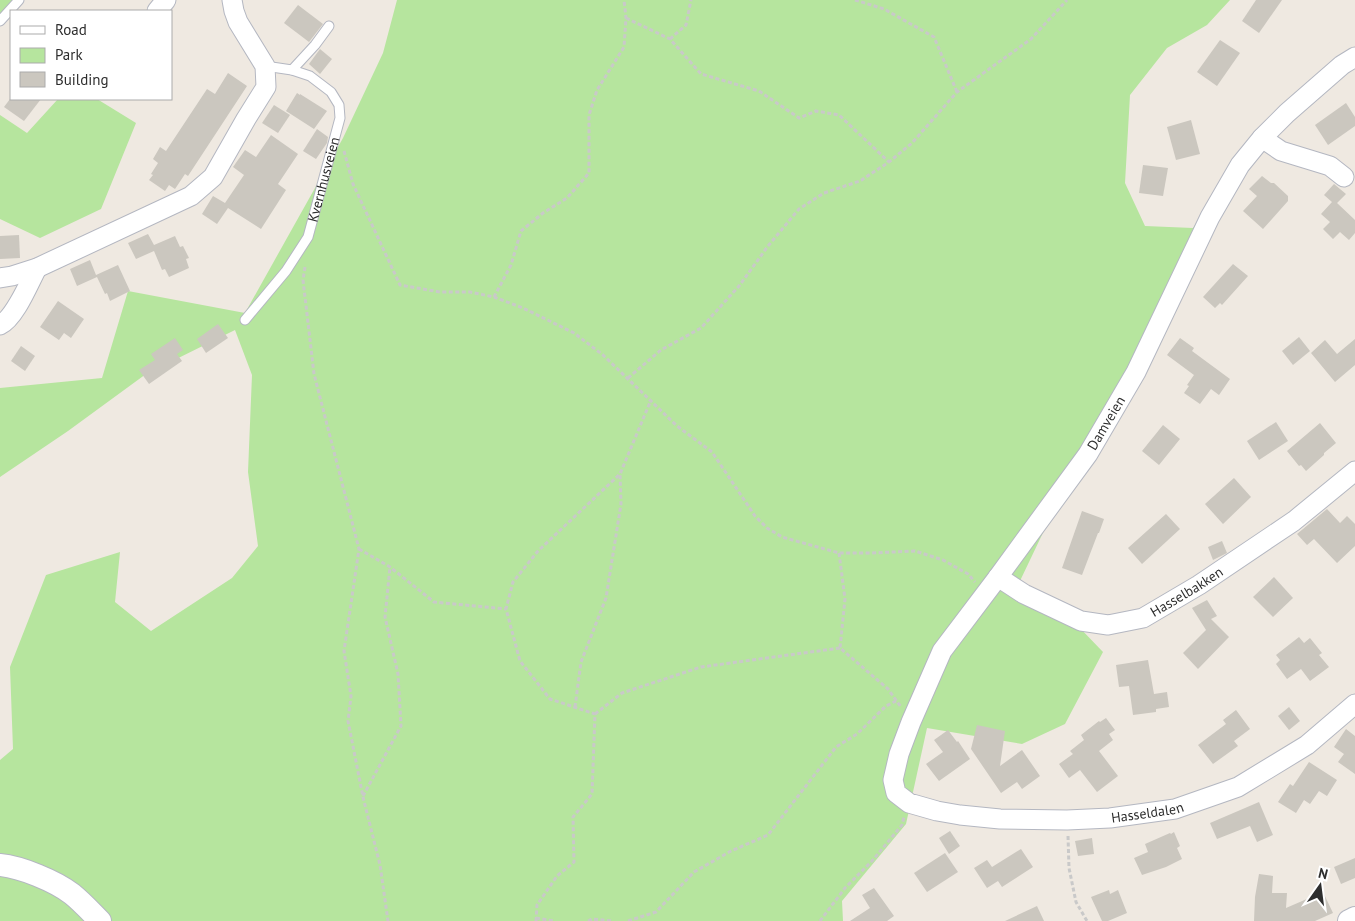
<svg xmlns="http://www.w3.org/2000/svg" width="1355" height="921" font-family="'PT Sans',sans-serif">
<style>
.green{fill:#b6e59e}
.building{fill:#cbc7bf}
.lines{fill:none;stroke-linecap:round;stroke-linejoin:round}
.service-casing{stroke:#b4b7c1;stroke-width:11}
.minor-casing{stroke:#b4b7c1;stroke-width:21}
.tertiary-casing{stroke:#b4b7c1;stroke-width:24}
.path{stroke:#c9c9c9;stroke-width:3;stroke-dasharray:4 2.5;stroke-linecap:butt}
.service{stroke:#fff;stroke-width:9}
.minor{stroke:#fff;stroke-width:19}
.tertiary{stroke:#fff;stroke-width:22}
.labels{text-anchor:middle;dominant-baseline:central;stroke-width:5;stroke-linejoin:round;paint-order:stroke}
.street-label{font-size:14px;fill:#2e2e2e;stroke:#fff}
</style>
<rect width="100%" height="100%" fill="#efe9e1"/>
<g class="green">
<polygon points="0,0 21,0 0,25"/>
<polygon points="397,0 1230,0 1207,25 1167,48 1130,95 1125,183 1145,226 1193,228 1214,195 1203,244 1061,495 1019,583 1077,625 1103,652 1065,724 1022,744 927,728 906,824 842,901 843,921 0,921 0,760 13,749 10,667 46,575 120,552 115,602 151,631 232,578 258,546 248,472 252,375 235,330 146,374 68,431 0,477 0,388 102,378 128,291 245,313 343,138 383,53"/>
<polygon points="58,99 97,99 136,123 101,209 40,238 0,219 0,115 27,133"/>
</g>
<g class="building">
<polygon points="1256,0 1282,0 1259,33 1242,21"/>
<polygon points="298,5 323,24 309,42 284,23"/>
<polygon points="1220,40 1240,53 1217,86 1197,72"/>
<polygon points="320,49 332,59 320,74 309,64"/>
<polygon points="228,73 247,86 188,176 185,174 175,189 169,185 165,191 149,180 153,175 151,174 158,163 153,159 160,147 166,151 207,89 215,94"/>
<polygon points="297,93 300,95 300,94 327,111 314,129 286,111"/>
<polygon points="10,99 41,99 24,121 4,107"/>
<polygon points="1346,103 1355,117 1355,126 1328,145 1315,125"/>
<polygon points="274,105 290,115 278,133 262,123"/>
<polygon points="1191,120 1200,154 1176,160 1167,127"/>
<polygon points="317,129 328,137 327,143 316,159 303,151"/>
<polygon points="271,135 298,154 278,184 286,190 261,229 228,208 217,224 202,214 213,196 225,203 244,175 233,167 245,150 256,157"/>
<polygon points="1143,165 1168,168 1163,196 1139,193"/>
<polygon points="1262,176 1271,183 1274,183 1288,196 1288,201 1263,229 1243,211 1257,196 1249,189"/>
<polygon points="1334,184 1346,194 1337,203 1355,220 1355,233 1349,240 1340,232 1333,239 1323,229 1330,222 1321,214 1332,202 1324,195"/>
<polygon points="148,234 154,245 175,236 180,247 183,246 189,258 186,259 189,268 169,277 165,269 162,270 154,251 136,259 128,243"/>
<polygon points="19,235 20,258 0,259 0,236"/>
<polygon points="90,260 96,275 118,265 130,291 110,301 107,293 105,294 97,277 77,286 70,269"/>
<polygon points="1233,264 1248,276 1222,305 1220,303 1215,308 1203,297"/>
<polygon points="58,301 84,319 71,338 64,333 59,340 40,327"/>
<polygon points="218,324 228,338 206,353 197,339"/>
<polygon points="1299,337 1310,351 1293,365 1282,351"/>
<polygon points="175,338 183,350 177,354 182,361 149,384 139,370 155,360 151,354"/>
<polygon points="1180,338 1194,348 1192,351 1230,379 1219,395 1211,389 1200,404 1184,393 1189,386 1187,385 1194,375 1167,355"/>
<polygon points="1355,339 1355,365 1335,382 1311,353 1325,340 1337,354"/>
<polygon points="21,346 35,356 25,371 11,361"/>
<polygon points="1276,422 1288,441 1259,460 1247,441"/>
<polygon points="1320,423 1336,443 1324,453 1324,455 1306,471 1301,465 1299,466 1287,451"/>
<polygon points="1163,425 1180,439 1159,465 1142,451"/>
<polygon points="1234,478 1251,497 1223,524 1205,504"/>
<polygon points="1327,509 1340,523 1347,516 1355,524 1355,546 1337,563 1314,539 1307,545 1297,534"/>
<polygon points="1082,511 1104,519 1099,533 1098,533 1082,575 1062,568"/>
<polygon points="1166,514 1180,529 1142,564 1128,548"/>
<polygon points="1222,541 1227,553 1213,560 1208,547"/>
<polygon points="1274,577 1293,598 1273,617 1253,597"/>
<polygon points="1207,600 1217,616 1211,619 1229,637 1198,669 1183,653 1206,630 1192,608"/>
<polygon points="1299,637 1304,643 1310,638 1322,653 1319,655 1329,667 1310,681 1301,669 1287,679 1276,664 1280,660 1276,655"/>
<polygon points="1148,660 1154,694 1167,692 1169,707 1156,709 1156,712 1133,715 1129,686 1119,687 1116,665"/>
<polygon points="1289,707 1300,721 1289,730 1278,716"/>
<polygon points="1236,710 1250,729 1234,741 1238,746 1213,764 1198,745 1226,724 1223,720"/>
<polygon points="1106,718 1115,730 1109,734 1113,740 1099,751 1118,776 1097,792 1080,770 1069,778 1059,764 1073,754 1070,751 1084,740 1081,735 1099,721 1100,722"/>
<polygon points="977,725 1005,731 1000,766 1022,750 1040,776 1022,789 1017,782 1001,793 971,749"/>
<polygon points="1346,729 1355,736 1355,774 1338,762 1344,754 1334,747"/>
<polygon points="948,730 957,742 958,741 970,759 939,781 926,764 943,752 934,740"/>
<polygon points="1309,762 1337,780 1327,796 1319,791 1310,804 1304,800 1296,813 1278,802 1290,784 1293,786"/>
<polygon points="1259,802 1273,835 1257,842 1250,826 1217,839 1210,823"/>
<polygon points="950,831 960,846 949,854 939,838"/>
<polygon points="1174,832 1180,846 1177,848 1182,859 1166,867 1142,875 1134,858 1148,852 1145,844 1170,833 1171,834"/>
<polygon points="1092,838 1094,854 1078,856 1075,841"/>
<polygon points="1021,849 1033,867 1002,887 998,881 987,888 974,868 987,860 992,867"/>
<polygon points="945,853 958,872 927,892 914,873"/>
<polygon points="1355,858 1355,878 1341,884 1334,867"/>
<polygon points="1259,874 1273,876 1272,893 1287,893 1286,908 1323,892 1333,913 1315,921 1254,921 1255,897"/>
<polygon points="874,888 894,916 887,921 850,921 870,908 862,895"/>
<polygon points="1109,890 1110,894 1118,890 1127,913 1108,921 1102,921 1091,897"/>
<polygon points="1037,906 1044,921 1005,921"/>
</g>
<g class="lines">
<g class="service-casing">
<g id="service">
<polyline points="0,21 19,0"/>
<polyline points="292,70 315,45 329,26"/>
<path id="s1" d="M245,320L286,271L308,237L340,118L339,105L331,92L310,76L292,70L265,66"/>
</g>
</g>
<g class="minor-casing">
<g id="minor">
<polyline points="157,11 166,0"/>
<path id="s2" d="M1355,57L1342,65L1287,113L1262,138L1240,165L1210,217L1136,372L1088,454L998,577L942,651L911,722L899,754L893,780L896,793L909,803L937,811L960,815L1000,819L1067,820L1110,818L1175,809L1238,787L1307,745L1355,704"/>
<polyline points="1262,138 1281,151 1330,166 1344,177"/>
<polyline points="0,278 12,276 37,268 191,196 213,177 246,119 266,87 265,66 238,22 234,11 232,0"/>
<path d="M0,325C15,318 29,283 37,268"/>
<path id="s3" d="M998,577L1024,594L1081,621L1108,625L1143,618L1199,585L1294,521L1355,471"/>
</g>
</g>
<g class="tertiary-casing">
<g id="tertiary">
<path d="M0,865C21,867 55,881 72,894C82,902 91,912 100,921"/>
<polyline points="1349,921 1355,918"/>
</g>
</g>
<g class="path">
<polyline points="855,0 884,9 934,37 957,92"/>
<polyline points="626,18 670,39 701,74 759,91 799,118 816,111 839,115 889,162"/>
<polyline points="670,39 686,25 691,0"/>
<polyline points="344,151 353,184 400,285 440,292 470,292 494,297 523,308 574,333 603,355 677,426 712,452 755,516 767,528 782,537 839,553 871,553 915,551 943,560 968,574 975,582"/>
<polyline points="305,267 303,280 314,374 359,549 344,651 351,696 348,721 363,797 380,865 388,921"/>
<polyline points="494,297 511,265 521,231 543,213 567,198 589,173 589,115 597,90 624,47 626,18 624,0"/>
<polyline points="628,378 661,350 701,328 739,286 768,246 799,209 824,193 860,181 889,162 912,143 957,92 1031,39 1067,0"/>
<polyline points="359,549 390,567 434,602 506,609"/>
<polyline points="839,553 845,599 840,648 888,689 901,707"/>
<polyline points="575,707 581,662 606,598 621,504 620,474"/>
<polyline points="595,714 622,693 701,667 840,648"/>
<polyline points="363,796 401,726 398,674 385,617 390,567"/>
<polyline points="1068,836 1069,868 1076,902 1087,921"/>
<polyline points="536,918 554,921"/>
<polyline points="536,921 537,905 557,876 574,862 573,817 592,794 595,714 550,699 520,661 506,609 513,582 538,551 620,474 651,400"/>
<polyline points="588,921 592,919 613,921"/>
<polyline points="628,921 656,912 694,872 731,851 768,835 836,747 857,734 886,706 896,701"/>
<polyline points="820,921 845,888 872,861 902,825 904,817"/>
</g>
<use href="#service" class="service"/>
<use href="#minor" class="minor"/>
<use href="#tertiary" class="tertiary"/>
</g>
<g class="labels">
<g class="street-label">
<text stroke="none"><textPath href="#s1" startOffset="164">Kvernhusveien</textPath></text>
<text transform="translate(1106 423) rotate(-59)">Damveien</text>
<text stroke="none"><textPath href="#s3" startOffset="208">Hasselbakken</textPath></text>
<text stroke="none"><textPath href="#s2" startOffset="1139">Hasseldalen</textPath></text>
</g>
</g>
<rect x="10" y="10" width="162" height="90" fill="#ffffff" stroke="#ababab"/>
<rect x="20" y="26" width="25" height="8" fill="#ffffff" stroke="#ababab"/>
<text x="55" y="35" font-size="15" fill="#2e2e2e">Road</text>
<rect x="20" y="48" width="25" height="15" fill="#b6e59e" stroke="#ababab"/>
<text x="55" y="60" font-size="15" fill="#2e2e2e">Park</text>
<rect x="20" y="72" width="25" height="15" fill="#cbc7bf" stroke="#ababab"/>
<text x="55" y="85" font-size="15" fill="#2e2e2e">Building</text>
<g transform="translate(1320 886) rotate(14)" stroke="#ffffff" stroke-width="4" paint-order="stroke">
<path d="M0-4L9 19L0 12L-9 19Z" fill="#2e2e2e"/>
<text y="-8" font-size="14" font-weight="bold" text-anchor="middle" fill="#2e2e2e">N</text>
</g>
</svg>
